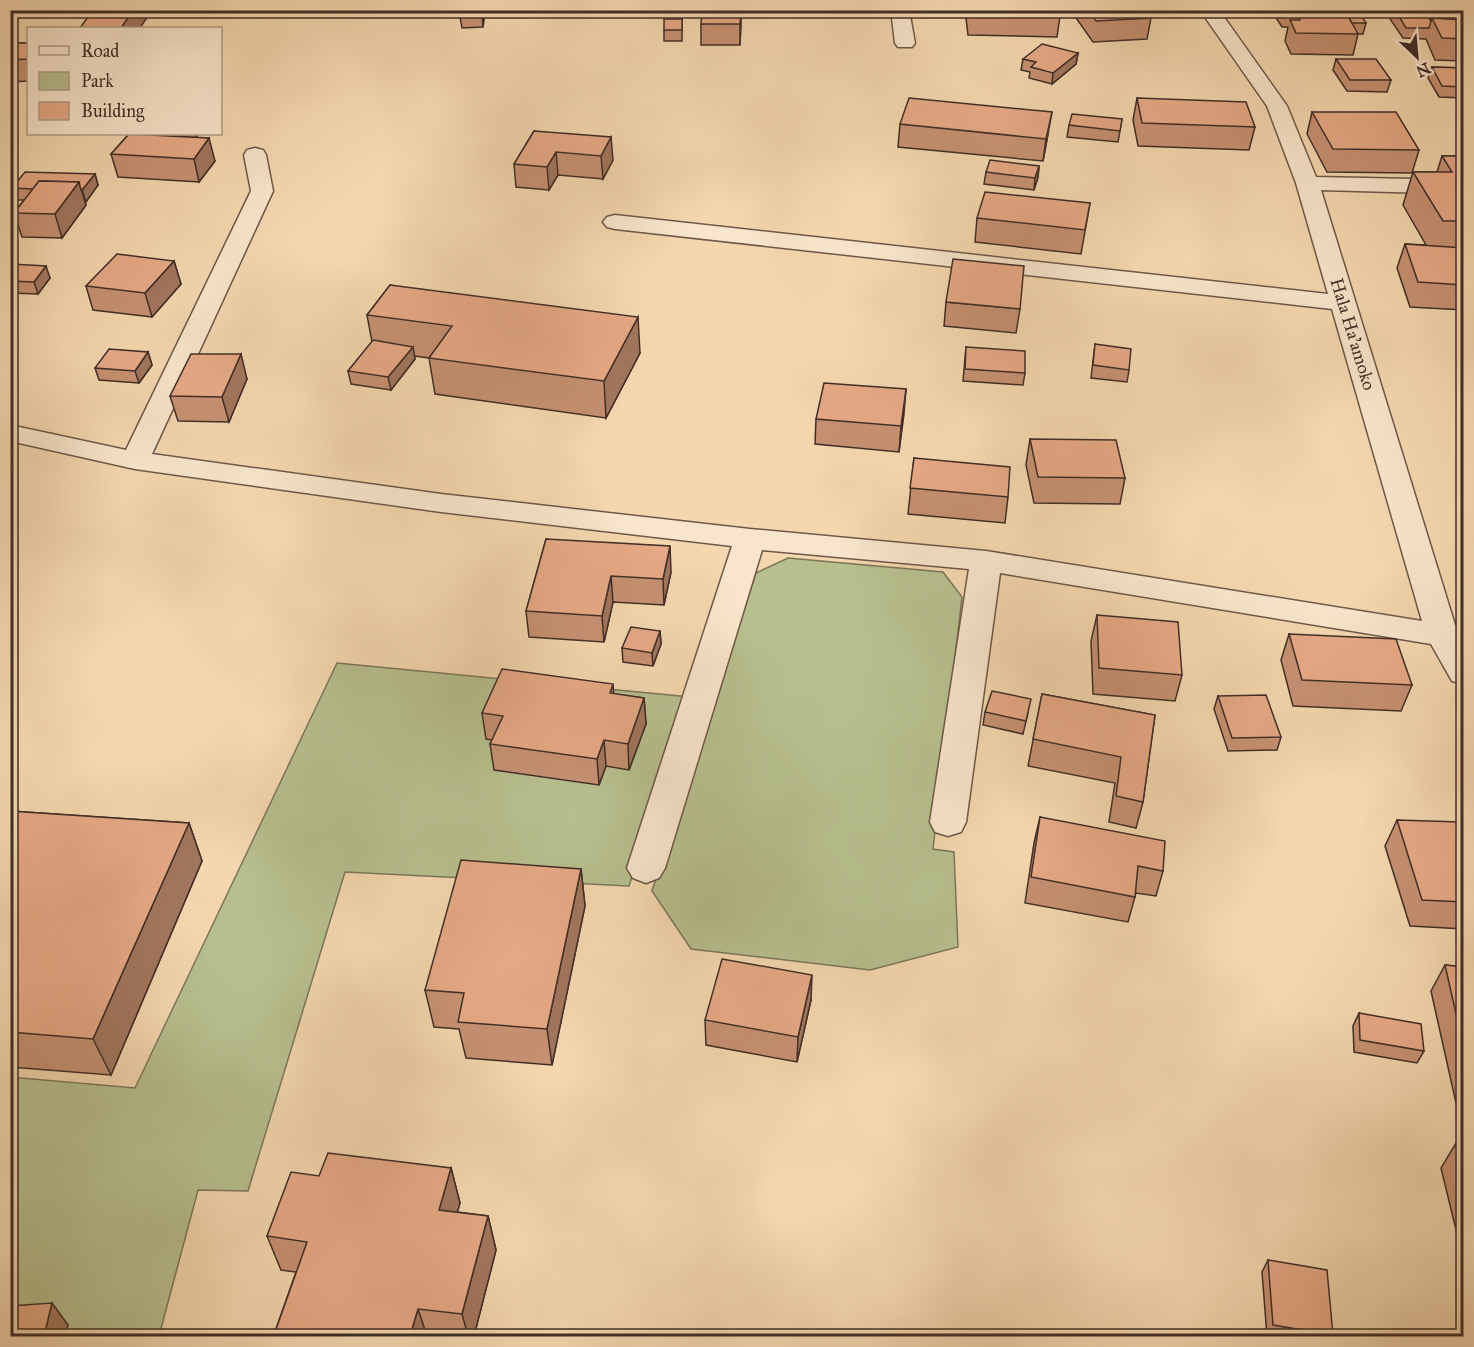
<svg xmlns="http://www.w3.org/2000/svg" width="1474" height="1347" font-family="'IM FELL Great Primer',serif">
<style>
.green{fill:#b7bf8e;stroke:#7c765a;stroke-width:1.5}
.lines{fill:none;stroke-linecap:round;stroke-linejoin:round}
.street-casing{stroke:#6d5849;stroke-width:3}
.street{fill:#f8e5cb;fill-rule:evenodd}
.wall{fill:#c69173;stroke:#402e27;stroke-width:1.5}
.shaded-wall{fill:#a1765e;stroke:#402e27;stroke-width:1.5}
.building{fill:#e6a986;stroke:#402e27;stroke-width:1.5}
.labels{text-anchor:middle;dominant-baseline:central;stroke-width:5;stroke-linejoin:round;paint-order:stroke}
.far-street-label{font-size:18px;fill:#402e27;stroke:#f8e5cb}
</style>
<rect width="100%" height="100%" fill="#f4d7af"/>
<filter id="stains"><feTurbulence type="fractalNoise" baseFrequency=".00333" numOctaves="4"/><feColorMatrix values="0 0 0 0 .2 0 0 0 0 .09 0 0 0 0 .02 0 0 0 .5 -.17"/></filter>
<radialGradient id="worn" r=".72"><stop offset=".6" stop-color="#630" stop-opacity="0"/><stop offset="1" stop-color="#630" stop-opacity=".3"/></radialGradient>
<g class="green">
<polygon points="788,558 943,572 962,597 933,849 954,852 958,947 870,970 691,949 652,891 756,573"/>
<polygon points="337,663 690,697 629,886 345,872 248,1191 198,1190 159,1336 11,1336 10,1077 135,1088"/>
</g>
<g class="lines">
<g class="street-casing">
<g id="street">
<polygon points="891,10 909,10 915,43 912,47 898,47 895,43"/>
<polygon points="1200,10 1219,10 1287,106 1316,177 1464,180 1464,194 1321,190 1455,625 1464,625 1464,684 1452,681 1431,644 1000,573 966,822 961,832 948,836 935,832 930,822 969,569 762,550 665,868 659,878 646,883 633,878 627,868 732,546 441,512 135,469 10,441 10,425 126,450 251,191 244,155 247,150 255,148 263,150 266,155 273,191 152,454 441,494 750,529 986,551 1422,621 1332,309 615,229 607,227 603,222 607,217 615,215 1328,294 1296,183 1267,106"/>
</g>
</g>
<use href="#street" class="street"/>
</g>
<g class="wall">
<polygon points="485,10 483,27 462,28 460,17"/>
<polygon points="801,10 864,10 864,15 801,14"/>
<polygon points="965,10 1058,10 1060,16 1057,37 968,35"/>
<polygon points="1074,10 1145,10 1151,18 1147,39 1093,42 1074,15"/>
<polygon points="1271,10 1342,10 1341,15 1345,15 1346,13 1366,23 1363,34 1358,34 1353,55 1291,54 1285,41 1288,27 1282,27"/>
<polygon points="1393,10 1423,10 1431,21 1432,18 1464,20 1464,61 1435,60 1426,39 1403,38 1390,19"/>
<polygon points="682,19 682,41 664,41 664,30"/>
<polygon points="741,21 740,45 701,45 701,24"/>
<polygon points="10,43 28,43 28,81 10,82"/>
<polygon points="1078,53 1076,64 1052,84 1029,78 1030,72 1021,70 1023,59"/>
<polygon points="1336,59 1391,80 1387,92 1347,91 1333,70"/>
<polygon points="1432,67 1464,68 1464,98 1439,97 1428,78"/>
<polygon points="1137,98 1255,127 1249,150 1138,146 1133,120"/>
<polygon points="1312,112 1419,150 1412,173 1327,172 1307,134"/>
<polygon points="1122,119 1118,142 1067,137 1069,125"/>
<polygon points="900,124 1048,134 1043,161 898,147"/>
<polygon points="534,131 613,160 603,179 558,175 549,190 516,187 514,164"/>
<polygon points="128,134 198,134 196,138 215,161 199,182 118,177 111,154 128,135"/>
<polygon points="1442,156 1464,156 1464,310 1410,307 1397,268 1405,244 1426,245 1403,205 1413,172 1437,172"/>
<polygon points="1039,166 1038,177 1034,190 984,184 986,172"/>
<polygon points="95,174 98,185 85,202 86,205 62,238 22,237 14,213 24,200 16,200 12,188"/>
<polygon points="1090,203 1081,254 975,242 977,218"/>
<polygon points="174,261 181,284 152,317 93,310 86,286"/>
<polygon points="10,264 50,278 38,294 10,293"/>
<polygon points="390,285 640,353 606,418 435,394 429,358 414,356 415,359 391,390 351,384 348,371 372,342 367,315"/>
<polygon points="946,302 1020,309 1016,333 944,326"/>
<polygon points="1095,344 1129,370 1127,382 1091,378"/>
<polygon points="966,347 1025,373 1023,385 963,381"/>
<polygon points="148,352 152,365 139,383 99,380 95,368"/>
<polygon points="247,379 229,422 178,421 170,396"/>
<polygon points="906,389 899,452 815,444 816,419"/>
<polygon points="1030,439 1125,478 1120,504 1034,503 1026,465"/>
<polygon points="914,458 1008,497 1005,523 908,514"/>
<polygon points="546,539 671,572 664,605 613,602 604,642 529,637 526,611"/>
<polygon points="1097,615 1182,675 1175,701 1093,694 1091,641"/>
<polygon points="660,631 661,644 653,666 623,662 622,648"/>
<polygon points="1289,634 1412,685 1401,711 1293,706 1281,660"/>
<polygon points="614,694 644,698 646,724 629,770 606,766 599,785 494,770 490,744 492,740 486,739 482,713"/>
<polygon points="1042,694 1155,715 1143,802 1136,828 1109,822 1115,783 1028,766"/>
<polygon points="1218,696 1281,737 1277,750 1228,751 1214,709"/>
<polygon points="985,712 1028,713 1023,734 983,725"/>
<polygon points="10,811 189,823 202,861 111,1075 10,1067"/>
<polygon points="1040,817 1163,871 1156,896 1136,893 1128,922 1025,903 1034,843"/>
<polygon points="1397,820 1464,832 1464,929 1410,926 1385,846"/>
<polygon points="581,869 585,906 552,1065 466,1058 459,1029 434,1027 425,990"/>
<polygon points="1445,965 1464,967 1464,1104 1456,1103 1431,991"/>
<polygon points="811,1000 797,1062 706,1045 705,1020"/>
<polygon points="1359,1013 1424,1051 1417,1063 1354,1052 1353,1026"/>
<polygon points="1456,1143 1464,1144 1464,1242 1459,1242 1441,1168"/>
<polygon points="451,1168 460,1203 457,1212 488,1216 496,1250 474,1336 277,1336 275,1332 296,1272 281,1270 267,1236"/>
<polygon points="1268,1260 1333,1335 1332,1336 1267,1336 1262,1272"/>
</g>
<g class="shaded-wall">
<polygon points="133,10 150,10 150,13 140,28 121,28"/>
<polygon points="482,10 485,10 483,27 482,16"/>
<polygon points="741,10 741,21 740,45 740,24"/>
<polygon points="1078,53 1076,64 1052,84 1053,73"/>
<polygon points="1052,112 1048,134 1043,161 1046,139"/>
<polygon points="180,134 198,134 185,154"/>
<polygon points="611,137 613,160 603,179 601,156"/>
<polygon points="209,138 215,161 199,182 194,159"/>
<polygon points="556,152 558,175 549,190 547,167"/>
<polygon points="1039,166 1038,177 1034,190 1035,178"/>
<polygon points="95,174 98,185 86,202 82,190"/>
<polygon points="79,182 86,205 62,238 55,214"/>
<polygon points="174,261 181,284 152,317 145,293"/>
<polygon points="46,266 50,278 38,294 34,282"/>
<polygon points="638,317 640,353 606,418 604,381"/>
<polygon points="413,347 415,359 391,390 388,377"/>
<polygon points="148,352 152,365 139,383 135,371"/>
<polygon points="241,354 247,379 229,422 222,397"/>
<polygon points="906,389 904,414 899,452 901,426"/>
<polygon points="670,546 671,572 664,605 663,579"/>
<polygon points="611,576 613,602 604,642 602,616"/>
<polygon points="660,631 661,644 653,666 652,653"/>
<polygon points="613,684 615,710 610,693"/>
<polygon points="644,698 646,724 629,770 628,744"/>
<polygon points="604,740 606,766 599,785 597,759"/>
<polygon points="189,823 202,861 111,1075 93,1039"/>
<polygon points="581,869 585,906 552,1065 547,1029"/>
<polygon points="812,975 811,1000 797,1062 798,1037"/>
<polygon points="451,1168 460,1203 448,1244 439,1210"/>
<polygon points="488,1216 496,1250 474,1336 468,1336 462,1314"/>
<polygon points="52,1303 68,1325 65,1336 44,1336"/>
<polygon points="418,1309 427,1336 410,1336"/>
</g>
<g class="building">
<polygon points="93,10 133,10 121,28 80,28"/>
<polygon points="461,10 482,10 482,16 460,17"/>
<polygon points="702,10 741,10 740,24 701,24"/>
<polygon points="970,10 1058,10 1060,16 970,14"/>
<polygon points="1088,10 1145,10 1151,18 1096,21"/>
<polygon points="1395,10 1423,10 1431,21 1429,28 1406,28"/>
<polygon points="1311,12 1348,16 1358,34 1296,33 1290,20 1300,20 1297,15 1313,15"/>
<polygon points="1346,13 1360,13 1366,23 1352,23"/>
<polygon points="1432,18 1464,20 1464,39 1442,38"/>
<rect x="664" y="19" width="18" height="11"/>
<polygon points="10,43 28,43 28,59 10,60"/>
<polygon points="1042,44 1078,53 1053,73 1031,67 1036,62 1023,59"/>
<polygon points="1336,59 1376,59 1391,80 1350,80"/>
<polygon points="1432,67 1464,68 1464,87 1442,86"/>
<polygon points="909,98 1052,112 1046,139 900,124"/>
<polygon points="1137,98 1246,102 1255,127 1142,123"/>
<polygon points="1312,112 1396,112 1419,150 1333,149"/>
<polygon points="1072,114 1122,119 1120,131 1069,125"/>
<polygon points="534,131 611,137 601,156 556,152 547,167 514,164"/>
<polygon points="129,134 209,138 194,159 111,154"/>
<polygon points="1442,156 1464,156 1464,221 1443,221 1413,172 1452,172"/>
<polygon points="990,160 1039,166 1035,178 986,172"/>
<polygon points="25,172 95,174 82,190 81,190 79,182 39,181 33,189 12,188"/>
<polygon points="39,181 79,182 55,214 14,213"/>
<polygon points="985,192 1090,203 1085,230 977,218"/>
<polygon points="1405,244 1464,248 1464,285 1418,282"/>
<polygon points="117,254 174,261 145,293 86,286"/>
<polygon points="953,259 1024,266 1020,309 946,302"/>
<polygon points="10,264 46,266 34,282 10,281"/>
<polygon points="390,285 638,317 604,381 429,358 452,326 367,315"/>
<polygon points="373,340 413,347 388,377 348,371"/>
<polygon points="1095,344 1131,349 1129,370 1093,365"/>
<polygon points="966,347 1025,351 1025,373 965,369"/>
<polygon points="109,349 148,352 135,371 95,368"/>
<polygon points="191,354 241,354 222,397 170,396"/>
<polygon points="824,383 906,389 901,426 816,419"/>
<polygon points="1030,439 1116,440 1125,478 1038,477"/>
<polygon points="914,458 1010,467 1008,497 910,488"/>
<polygon points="546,539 670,546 663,579 611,576 602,616 526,611"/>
<polygon points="1097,615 1178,622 1182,675 1099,668"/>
<polygon points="631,627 660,631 652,653 622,648"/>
<polygon points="1289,634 1396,639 1412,685 1302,680"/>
<polygon points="502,669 613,684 610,693 644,698 628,744 604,740 597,759 490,744 503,716 482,713"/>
<polygon points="992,691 1031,699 1026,721 985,712"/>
<polygon points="1042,694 1155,715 1143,802 1116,796 1121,757 1033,739"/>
<polygon points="1266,695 1281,737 1232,738 1218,696"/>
<polygon points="10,811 189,823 93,1039 10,1032"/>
<polygon points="1040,817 1165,841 1163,871 1138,866 1135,897 1031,877"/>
<polygon points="1397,820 1460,822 1464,832 1464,902 1422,900"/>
<polygon points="461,860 581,869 547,1029 458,1022 464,993 425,990"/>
<polygon points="722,959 812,975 798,1037 705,1020"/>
<polygon points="1445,965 1464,967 1464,1049"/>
<polygon points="1359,1013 1421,1024 1424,1051 1360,1040"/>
<polygon points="1456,1143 1464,1144 1464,1173"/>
<polygon points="328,1153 451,1168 439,1210 488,1216 462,1314 418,1309 410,1336 306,1336 275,1332 307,1242 267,1236 291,1172 319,1176"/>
<polygon points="1268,1260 1327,1270 1333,1335 1273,1325"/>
<polygon points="52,1303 44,1336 10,1336 10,1306"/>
</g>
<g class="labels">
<g class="far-street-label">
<text transform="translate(1353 334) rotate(73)">Hala Ha'amoko</text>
</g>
</g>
<rect width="1474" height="1347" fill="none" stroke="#f4d7af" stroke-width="36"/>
<rect x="12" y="12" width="1450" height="1323" fill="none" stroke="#402e27" stroke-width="3"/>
<rect x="18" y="18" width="1438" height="1311" fill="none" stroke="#402e27" stroke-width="1.5"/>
<rect x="27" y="27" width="195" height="108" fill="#f8e5cb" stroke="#ae9c89" stroke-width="1.5"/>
<rect x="39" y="46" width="30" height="9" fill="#f8e5cb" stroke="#ae9c89" stroke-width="1.5"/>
<text x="81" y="57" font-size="18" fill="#402e27">Road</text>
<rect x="39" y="72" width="30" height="18" fill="#b7bf8e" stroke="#ae9c89" stroke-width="1.5"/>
<text x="81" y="87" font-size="18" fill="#402e27">Park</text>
<rect x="39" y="102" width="30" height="18" fill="#e6a986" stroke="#ae9c89" stroke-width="1.5"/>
<text x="81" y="117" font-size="18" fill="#402e27">Building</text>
<g transform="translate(1417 57) rotate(154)" stroke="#f8e5cb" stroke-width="4.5" paint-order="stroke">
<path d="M0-4.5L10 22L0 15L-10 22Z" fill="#402e27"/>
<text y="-9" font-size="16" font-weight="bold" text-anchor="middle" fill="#402e27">N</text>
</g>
<rect width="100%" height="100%" filter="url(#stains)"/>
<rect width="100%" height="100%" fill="url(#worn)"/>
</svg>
